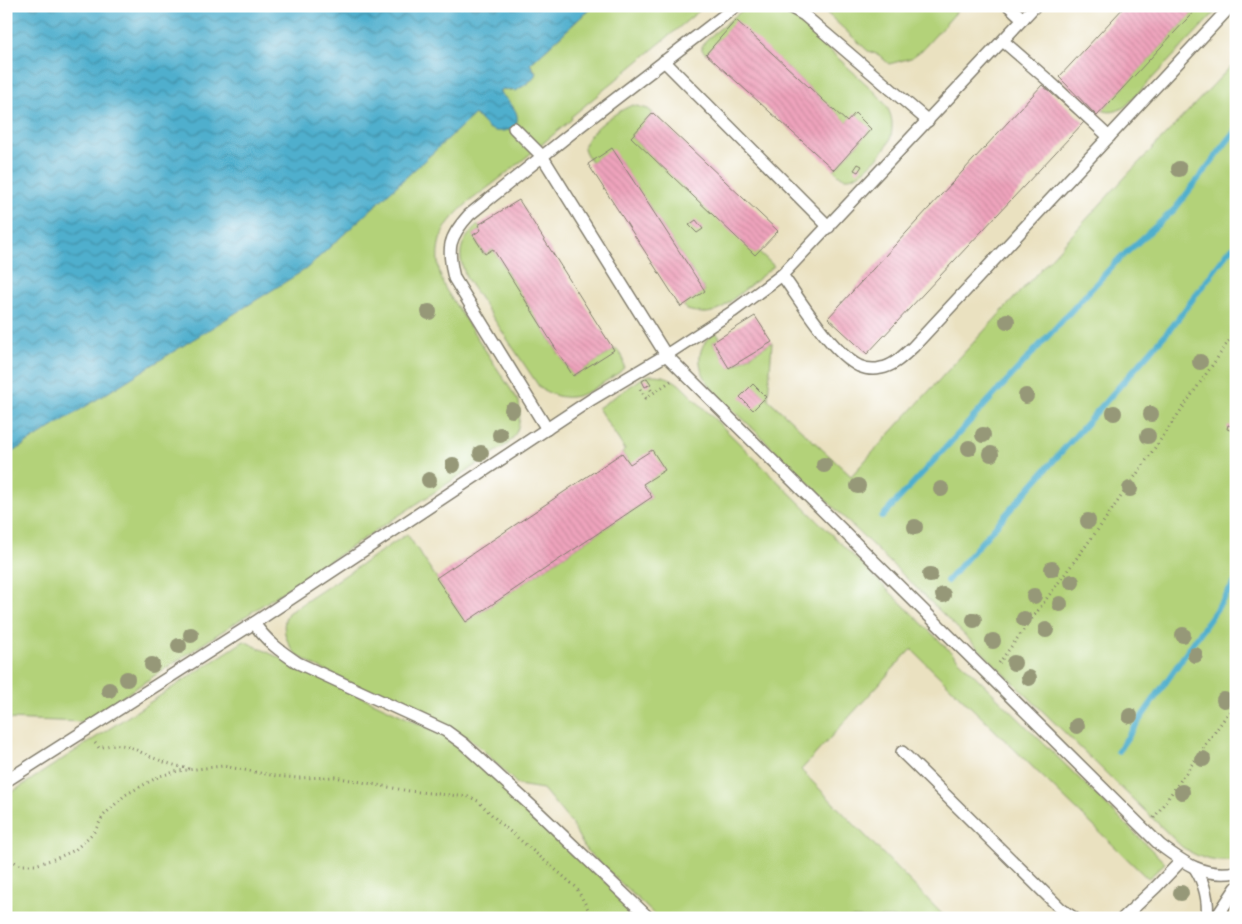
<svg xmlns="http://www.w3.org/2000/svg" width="1242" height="924" font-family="'Playpen Sans',sans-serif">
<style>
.green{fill:#b3d279;stroke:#68774a}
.water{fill:url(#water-waves);stroke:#366674}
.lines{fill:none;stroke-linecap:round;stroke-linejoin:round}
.stream{stroke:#4fafcd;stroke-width:6}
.building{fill:url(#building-back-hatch)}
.lane-casing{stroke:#837e6e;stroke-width:14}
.path{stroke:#837e6e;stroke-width:3;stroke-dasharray:1 4;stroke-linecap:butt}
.lane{stroke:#fff;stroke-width:11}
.tree{fill:#969878}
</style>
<defs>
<pattern id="water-waves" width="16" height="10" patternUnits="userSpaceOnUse" patternTransform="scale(1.25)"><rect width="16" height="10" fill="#4fafcd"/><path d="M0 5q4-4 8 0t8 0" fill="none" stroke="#418ea6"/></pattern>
<pattern id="building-back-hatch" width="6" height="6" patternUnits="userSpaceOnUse" patternTransform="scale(1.25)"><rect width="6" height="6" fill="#eea3bc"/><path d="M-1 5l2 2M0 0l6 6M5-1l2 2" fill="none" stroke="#cc8ca1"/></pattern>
</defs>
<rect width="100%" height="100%" fill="#fff"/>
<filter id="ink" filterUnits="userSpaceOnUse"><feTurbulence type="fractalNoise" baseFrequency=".02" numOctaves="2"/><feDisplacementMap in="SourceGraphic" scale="10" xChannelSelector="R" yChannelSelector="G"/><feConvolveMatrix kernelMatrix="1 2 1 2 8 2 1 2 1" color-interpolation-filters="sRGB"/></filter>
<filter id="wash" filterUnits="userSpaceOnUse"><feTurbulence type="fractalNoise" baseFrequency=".0096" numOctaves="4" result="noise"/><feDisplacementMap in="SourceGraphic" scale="20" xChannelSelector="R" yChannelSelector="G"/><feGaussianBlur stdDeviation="1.12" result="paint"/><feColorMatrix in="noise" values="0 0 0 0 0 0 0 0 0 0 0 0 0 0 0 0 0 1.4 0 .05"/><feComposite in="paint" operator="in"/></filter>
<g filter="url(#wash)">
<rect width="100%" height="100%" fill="#eae1c0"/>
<g class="green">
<path d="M593,6H705L571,117L572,119C547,140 521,162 494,183C477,196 454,211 444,230C434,249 437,272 446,290L519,402C521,419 520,431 508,444L84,722L6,719V456L278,284L475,114L487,127L509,102L499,92L503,89C516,93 530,85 536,72L530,64Z"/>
<path d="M756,6H778L788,12L876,93C885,103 893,113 892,127C892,131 891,138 889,142C884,153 859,180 846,178C841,178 837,173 834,170L871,129L855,114L847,122L736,21L706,54L702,50V46L706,40L740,12Z"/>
<polygon points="819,6 962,6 922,50 911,58 889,64 879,55 868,51"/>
<path d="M1199,6H1221L1126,106C1118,111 1111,114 1102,110Z"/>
<path d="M1236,61V861C1213,862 1202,860 1182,847L742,418C717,396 678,363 715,331L720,338L713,342L730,368L772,342L768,399L851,476L1128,174Z"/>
<path d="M633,105L648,109L653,113L631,137L755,254L758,251L774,266L722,308C707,315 703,314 687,310L683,305L705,291L612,149L591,162C589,158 585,153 584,148C584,133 620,109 633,105Z"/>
<path d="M478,225L481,230L473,235L484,254L493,249L573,376L614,350H618L623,358L624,367L620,372C591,390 573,409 540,388L467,279C457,255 458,243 478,225Z"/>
<path d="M650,375C663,375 670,377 680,385L1165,863L1148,879L911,649L801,770L946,918H658L586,850L571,823L543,789L518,785L482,749L467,737L313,665C308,661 300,658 296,654C286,643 280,626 288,613L407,534L466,622L652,497L643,484L664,470L630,464L622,453L625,450L598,408L644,377Z"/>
<polygon points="244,641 447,737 461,746 644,918 6,918 6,796"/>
</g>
<path class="water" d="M6,6H593L530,64L536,73L533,79L516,91L503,89L499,91C509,103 524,113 514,128C493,136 488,129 475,114L306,269L6,456Z"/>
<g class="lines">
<g class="stream">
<polyline points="882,517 1116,262 1175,209 1236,130"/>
<polyline points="947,581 1171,328 1228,252 1236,245"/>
<polyline points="1118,751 1236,581"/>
</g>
</g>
<g id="blocks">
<g class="building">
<polygon points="1125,6 1199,6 1097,116 1059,77"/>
<polygon points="736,20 847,122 855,113 871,129 834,170 706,54"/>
<polygon points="1042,85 1084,122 867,354 828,318"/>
<polygon points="653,113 778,231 755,255 631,137"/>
<polygon points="612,148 705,291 681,307 588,164"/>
<polygon points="858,164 862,166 858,172 854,170"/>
<polygon points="519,200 614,350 573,376 493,249 485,254 473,235 481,230 478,225"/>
<polygon points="696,220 703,229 697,233 689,225"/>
<polygon points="755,316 772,342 729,368 713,342"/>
<polygon points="647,378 651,384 645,387 642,381"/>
<polygon points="753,384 766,397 753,410 740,397"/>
<polygon points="1228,425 1235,427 1233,431 1227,429"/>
<polygon points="652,450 665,470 643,484 652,497 466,622 436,578 622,453 630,464"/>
</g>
</g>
</g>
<g filter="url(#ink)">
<use href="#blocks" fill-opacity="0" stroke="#837e6e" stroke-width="1"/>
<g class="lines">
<g class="lane-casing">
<g id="lane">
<polyline points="788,6 804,15 928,121"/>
<polyline points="1009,6 1023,19"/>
<polyline points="1003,41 1049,81 1109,137"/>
<polyline points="664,61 829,227"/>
<polyline points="514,128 542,156 666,355 732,312 782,275 1035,6"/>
<path d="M782,275C801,301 831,352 859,366C866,369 874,370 881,368C894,366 904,355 913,347L1231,6"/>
<path d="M547,429L454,278C447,248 448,238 469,215L579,127L736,6"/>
<path d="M254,623C266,641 280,651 298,663L446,731L464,744L539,813L649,918"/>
<polyline points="902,752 1061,909 1074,918"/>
<path d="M6,781L254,623L592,399L666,355L1160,845C1184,863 1204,878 1236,872"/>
<path d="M1195,868C1205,884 1209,899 1207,918"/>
<polyline points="1123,918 1156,887 1181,861"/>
<polyline points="1216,918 1236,888"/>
</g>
</g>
<g class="path">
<polyline points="648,385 653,393"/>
<polyline points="640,389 646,398 671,381"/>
<polyline points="999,663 1102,524 1236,331"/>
<path d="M95,743L99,748C128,739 133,751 159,760C168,764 179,766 189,769"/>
<polyline points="1154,818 1236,702"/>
<polyline points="6,857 20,865 35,865 57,858 75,850 95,831 103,816 125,795 160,776 178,771 223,766 276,776 297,778 335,777 409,791 470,797 478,801 500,823 576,887 593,918"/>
</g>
<use href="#lane" class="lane"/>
</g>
<g class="tree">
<circle cx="1179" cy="169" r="8"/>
<circle cx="429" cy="312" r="8"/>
<circle cx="1007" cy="321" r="8"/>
<circle cx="1200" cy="362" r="8"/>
<circle cx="1026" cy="396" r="8"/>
<circle cx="512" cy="410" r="8"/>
<circle cx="1114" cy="413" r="8"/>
<circle cx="1151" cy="414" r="8"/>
<circle cx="500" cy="435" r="8"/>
<circle cx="983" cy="435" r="8"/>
<circle cx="1148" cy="436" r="8"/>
<circle cx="969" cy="448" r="8"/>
<circle cx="481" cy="453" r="8"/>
<circle cx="991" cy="454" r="8"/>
<circle cx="453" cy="465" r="8"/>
<circle cx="824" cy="465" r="8"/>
<circle cx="429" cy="480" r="8"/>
<circle cx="858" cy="486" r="8"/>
<circle cx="941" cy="489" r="8"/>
<circle cx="1130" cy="489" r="8"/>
<circle cx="1088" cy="521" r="8"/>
<circle cx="915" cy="527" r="8"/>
<circle cx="1052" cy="569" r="8"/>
<circle cx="930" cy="575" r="8"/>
<circle cx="1072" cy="582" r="8"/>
<circle cx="943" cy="595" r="8"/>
<circle cx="1034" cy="596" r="8"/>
<circle cx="1060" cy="604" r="8"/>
<circle cx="1024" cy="619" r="8"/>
<circle cx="974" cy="620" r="8"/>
<circle cx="1046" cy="630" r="8"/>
<circle cx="191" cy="635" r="8"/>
<circle cx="1183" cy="635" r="8"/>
<circle cx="993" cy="641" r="8"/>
<circle cx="179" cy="646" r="8"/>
<circle cx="1195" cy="655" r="8"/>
<circle cx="1014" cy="663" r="8"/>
<circle cx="152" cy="665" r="8"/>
<circle cx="1029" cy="678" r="8"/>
<circle cx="127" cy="679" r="8"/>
<circle cx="109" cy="690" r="8"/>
<circle cx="1224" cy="700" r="8"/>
<circle cx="1130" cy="716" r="8"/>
<circle cx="1077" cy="726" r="8"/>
<circle cx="1203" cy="759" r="8"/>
<circle cx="1182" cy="792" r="8"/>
<circle cx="1181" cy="893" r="8"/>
</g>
</g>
<rect width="1242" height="924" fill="none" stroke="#fff" stroke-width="25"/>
</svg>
